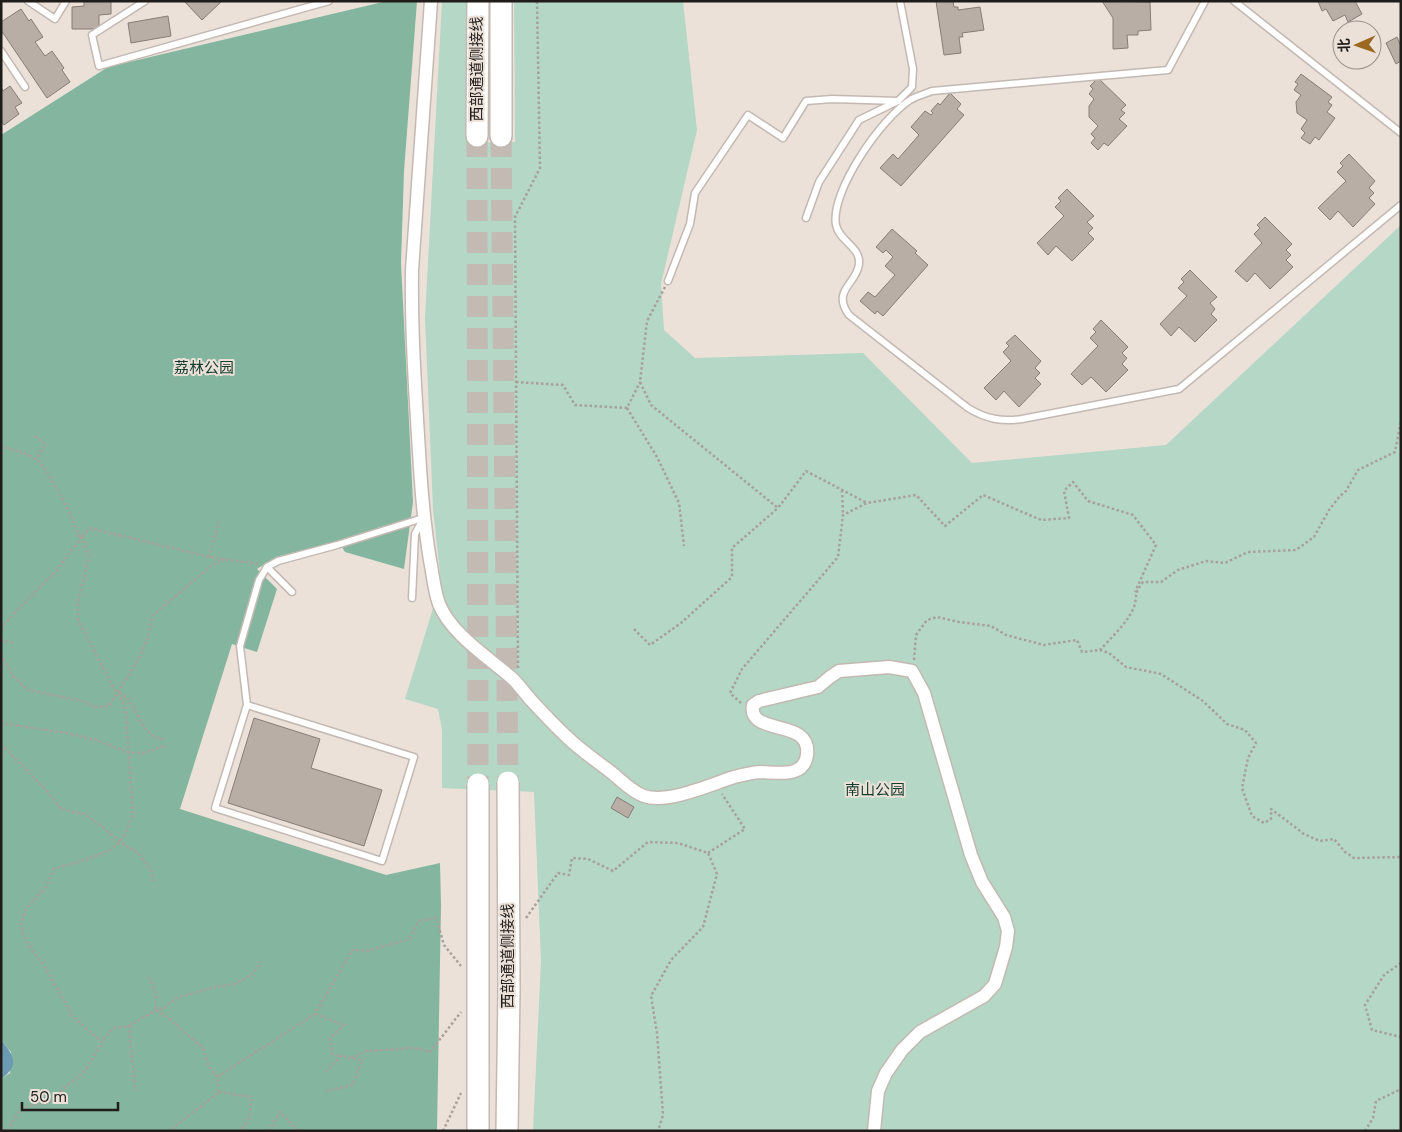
<svg xmlns="http://www.w3.org/2000/svg" width="1402" height="1132" font-family="'DM Sans','Noto Sans SC',sans-serif">
<style>
.green{fill:#b4d7c6}
.forest{fill:#84b59e}
.water{fill:#6d9ab3}
.building{fill:#b8aea6;stroke:#877d76}
.lines{fill:none;stroke-linecap:round;stroke-linejoin:round}
.motorway-tunnel{stroke:#c2bab3;stroke-width:21;stroke-dasharray:21 11;stroke-linecap:butt}
.service-casing{stroke:#c3b9b2;stroke-width:9}
.minor-casing{stroke:#c3b9b2;stroke-width:15}
.motorway-casing{stroke:#c3b9b2;stroke-width:24}
.path{stroke:#a8a09a;stroke-width:2.5;stroke-dasharray:2.5 2.5;stroke-linecap:butt}
.service{stroke:#fff;stroke-width:6}
.minor{stroke:#fff;stroke-width:12}
.motorway{stroke:#fff;stroke-width:21}
.motorway-bridge-casing{stroke:#c3b9b2;stroke-width:24;stroke-linecap:butt}
.motorway-bridge{stroke:#fff;stroke-width:21}
.labels{text-anchor:middle;dominant-baseline:central;stroke-width:4;stroke-linejoin:round;paint-order:stroke}
.street-label{font-size:15px;fill:#201c19;stroke:#ebe1d9}
.park-label{font-size:15px;fill:#123c2c;stroke:#ebe1d9}
</style>
<rect width="100%" height="100%" fill="#ebe1d9"/>
<polygon class="green" points="442,1 468,1 467,143 515,142 514,1 683,1 697,130 661,284 664,330 695,358 863,353 972,463 1166,445 1401,225 1401,1131 533,1131 541,961 534,792 442,788 442,730 438,709 405,699 432,612 440,573 433,509 425,318"/>
<polygon class="forest" points="387,1 417,1 404,171 401,263 413,502 404,569 345,552 338,541 276,557 257,569 277,589 257,652 232,644 180,809 386,875 440,863 441,905 437,1131 1,1131 1,1079 10,1073 11,1052 1,1040 1,135 108,67"/>
<path class="water" d="M1,1040C14,1055 20,1066 1,1079Z"/>
<g class="building">
<polygon points="84,1 111,1 111,14 99,15 99,29 72,29 72,7 84,6"/>
<polygon points="184,1 222,1 202,20"/>
<polygon points="936,1 953,1 954,7 958,7 958,10 980,7 984,30 962,33 963,37 959,37 961,53 944,55"/>
<polygon points="1102,1 1150,2 1151,30 1138,31 1138,35 1127,35 1128,48 1113,49 1113,18"/>
<polygon points="1318,1 1355,1 1362,14 1348,22 1345,15 1333,21 1326,9 1322,11"/>
<polygon points="21,9 29,21 31,19 43,37 35,42 45,56 52,51 64,68 62,70 70,82 47,98 1,30 1,22"/>
<polygon points="168,16 171,36 131,43 128,23"/>
<polygon points="1397,37 1401,46 1401,61 1396,64 1386,43"/>
<polygon points="1301,74 1332,97 1328,102 1332,105 1327,112 1335,118 1319,140 1315,137 1310,144 1301,138 1305,133 1301,129 1307,120 1297,113 1296,102 1301,95 1294,90 1298,84 1295,82"/>
<polygon points="1098,78 1126,105 1121,110 1125,113 1119,119 1127,126 1108,146 1104,143 1098,150 1091,143 1095,138 1091,134 1098,126 1089,117 1089,106 1094,99 1089,94 1093,89 1090,86"/>
<polygon points="10,86 22,103 15,107 19,114 4,125 1,121 1,87 3,91"/>
<polygon points="950,93 961,104 957,109 964,115 901,186 880,168 893,154 898,159 919,135 911,127 925,111 931,115 933,113 931,111 938,103 940,105"/>
<polygon points="1349,154 1375,181 1369,188 1374,193 1369,198 1375,204 1353,227 1338,211 1330,220 1318,208 1346,181 1337,172 1343,166 1340,163"/>
<polygon points="1067,189 1094,216 1087,222 1093,228 1088,233 1094,239 1072,261 1056,246 1048,255 1037,243 1064,216 1055,207 1061,201 1058,198"/>
<polygon points="1265,217 1292,244 1286,250 1291,255 1286,260 1293,267 1270,289 1255,273 1247,282 1235,271 1262,243 1254,234 1260,228 1257,225"/>
<polygon points="892,229 917,251 915,253 928,265 883,316 877,311 875,314 860,301 868,292 875,297 895,275 885,266 893,257 886,250 883,253 876,247"/>
<polygon points="1190,270 1217,297 1210,303 1215,309 1211,314 1217,320 1195,342 1179,327 1171,336 1160,324 1187,296 1178,288 1184,282 1181,279"/>
<polygon points="1101,320 1128,347 1122,353 1127,358 1122,364 1128,370 1106,392 1091,377 1082,385 1071,374 1098,346 1090,338 1096,332 1093,329"/>
<polygon points="1015,335 1041,361 1035,368 1040,373 1035,378 1041,384 1019,407 1004,391 996,400 984,388 1011,361 1003,352 1009,346 1006,343"/>
<polygon points="254,718 320,739 311,768 382,790 364,846 228,803"/>
<polygon points="617,797 634,807 628,818 611,808"/>
</g>
<g class="lines">
<g class="motorway-tunnel">
<polyline points="477,136 478,784"/>
<polyline points="501,136 508,782"/>
</g>
<g class="service-casing">
<g id="service">
<polyline points="28,1 55,19 66,1"/>
<polyline points="145,1 92,35 99,66 329,1"/>
<path d="M1205,1L1168,70L932,91C925,94 917,96 910,100C882,118 830,191 836,225C839,241 861,247 859,264C857,284 831,290 849,315L968,408C986,419 1002,422 1022,419L1179,389L1401,205"/>
<polyline points="1234,1 1401,133"/>
<polyline points="1,51 25,87"/>
<polyline points="806,218 819,182 859,120 898,101 912,87 913,69 900,1"/>
<polyline points="668,281 690,224 695,193 748,115 783,138 806,101 832,99 898,101"/>
<polyline points="267,567 292,592"/>
<polyline points="412,598 415,534 423,519"/>
<polyline points="247,705 414,757 382,861 215,808 247,705 240,646 259,580 267,567 278,561 337,545 423,518"/>
</g>
</g>
<g class="minor-casing">
<path id="minor" d="M431,1L412,270C411,336 416,402 420,468C422,499 425,530 430,560C433,575 434,590 439,604C452,635 488,657 513,679C519,685 524,692 530,699C542,712 554,725 567,737C580,750 597,761 612,773C621,780 632,792 644,796C668,804 709,785 734,777C742,775 751,773 759,772C776,772 804,779 807,755C812,717 747,737 753,705L759,701L818,687L830,677L839,671L889,667L912,671L924,693L971,855L982,882L1004,917L1008,931L1006,947L995,984L984,996L920,1032L902,1050L886,1073L878,1091L874,1131"/>
</g>
<g class="motorway-casing">
<g id="motorway">
<polyline points="477,136 478,1"/>
<polyline points="501,136 501,1"/>
</g>
</g>
<g class="path">
<polyline points="665,287 647,321 640,382 651,405 778,508 806,471 867,503"/>
<polyline points="516,382 563,385 575,405 627,408 640,382"/>
<polyline points="627,408 657,457 679,503 684,546"/>
<polyline points="35,436 45,444 36,459"/>
<path d="M1,445C12,451 28,452 37,460C51,474 73,516 78,535L82,536L90,528L209,557L259,564"/>
<polyline points="842,490 843,515"/>
<polyline points="82,536 89,556 77,607 78,620 112,685 122,699 126,713 133,815 127,829 120,842 110,850 88,859 54,869 47,885 26,909 21,923 22,932 31,949 43,964 73,1017 102,1042 113,1028 129,1026 135,1091"/>
<polyline points="209,557 219,522"/>
<polyline points="1,629 16,611 57,570 82,536"/>
<polyline points="634,629 650,645 681,623 732,577 732,548 778,508"/>
<polyline points="1,640 13,643"/>
<path d="M1100,650C1110,639 1129,621 1134,607C1138,594 1133,595 1143,582H1161L1178,570L1206,561L1225,563L1248,552L1296,550L1314,537L1329,510L1340,496L1346,491L1358,470L1395,452L1401,421"/>
<path d="M1,654L13,676L28,690L82,701L95,707L109,706C127,676 148,652 152,616L212,565L225,559"/>
<polyline points="914,660 916,635 927,620 937,617 959,622 991,626 1006,635 1044,645 1077,640 1082,652 1100,650 1109,653 1126,667 1161,674 1203,701 1227,724 1245,730 1256,743 1248,758 1242,788 1252,816 1264,823 1271,819 1271,809 1304,834 1320,841 1334,839 1345,852 1354,858 1401,857"/>
<polyline points="518,668 515,217 540,168 537,1"/>
<path d="M119,692C122,694 126,697 128,699C140,714 142,738 164,739"/>
<polyline points="741,703 730,693 742,669 838,557 843,515 867,503 916,495 945,526 983,495 1041,520 1069,518 1064,491 1073,482 1088,501 1133,515 1156,545 1135,592"/>
<polyline points="1,723 67,733 96,740 130,753 144,753 166,745"/>
<polyline points="1,744 48,792 61,809 84,814 100,825 120,842 138,853 151,869 154,882"/>
<polyline points="708,853 745,829 722,794"/>
<polyline points="526,918 558,873 569,875 572,858 588,859 613,871 648,842 678,843 708,853 717,874 703,927 671,960 651,996 657,1033 663,1115 658,1131"/>
<polyline points="1401,963 1384,975 1365,1005 1372,1030 1401,1037"/>
<polyline points="149,977 156,996 155,1003 156,1010 165,1015 203,1048 209,1067 217,1077 219,1092 169,1131"/>
<polyline points="315,1014 344,1025 330,1038 332,1054 341,1056 326,1071"/>
<polyline points="129,1026 156,1010 163,1009 176,998 219,986 235,984 252,975 261,962"/>
<polyline points="352,1058 366,1051 415,1048 430,1052 461,1012"/>
<polyline points="217,1077 315,1014 352,950 368,951 409,939 419,921 436,918 444,945 461,966"/>
<polyline points="326,1091 353,1085 362,1060 341,1056"/>
<polyline points="219,1092 252,1097 249,1118 240,1131"/>
<path d="M8,1131C20,1106 23,1106 50,1103L62,1090L84,1072L102,1043"/>
<polyline points="269,1131 280,1112 298,1131"/>
<polyline points="443,1131 461,1093"/>
<polyline points="1365,1131 1373,1118 1376,1101 1401,1089"/>
</g>
<use href="#service" class="service"/>
<use href="#minor" class="minor"/>
<use href="#motorway" class="motorway"/>
<g class="motorway-bridge-casing">
<g id="motorway-bridge">
<polyline points="478,1131 478,784"/>
<polyline points="507,1131 509,990 508,782"/>
</g>
</g>
<use href="#motorway-bridge" class="motorway-bridge"/>
</g>
<g class="labels">
<g class="street-label">
<text transform="translate(477 69) rotate(-90)">西部通道侧接线</text>
<text transform="translate(508 956) rotate(-90)">西部通道侧接线</text>
</g>
<g class="park-label">
<text x="204" y="368">荔林公园</text>
<text x="875" y="790">南山公园</text>
</g>
</g>
<rect width="1402" height="1132" fill="none" stroke="#201c19" stroke-width="5"/>
<g transform="translate(1357 45) rotate(268)"><circle r="24" fill="#ebe1d9" stroke="#9a928c"/>
<path d="M0-4L9 19L0 12L-9 19Z" fill="#9c671f"/>
<text y="-8" font-size="14" font-weight="bold" text-anchor="middle" fill="#201c19">北</text>
</g>
<path d="M22 1102v8h96v-8" fill="none" stroke="#201c19" stroke-width="2.5"/>
<text x="30" y="1102" font-size="15" fill="#201c19" stroke="#ebe1d9" stroke-width="4" paint-order="stroke">50 m</text>
</svg>
